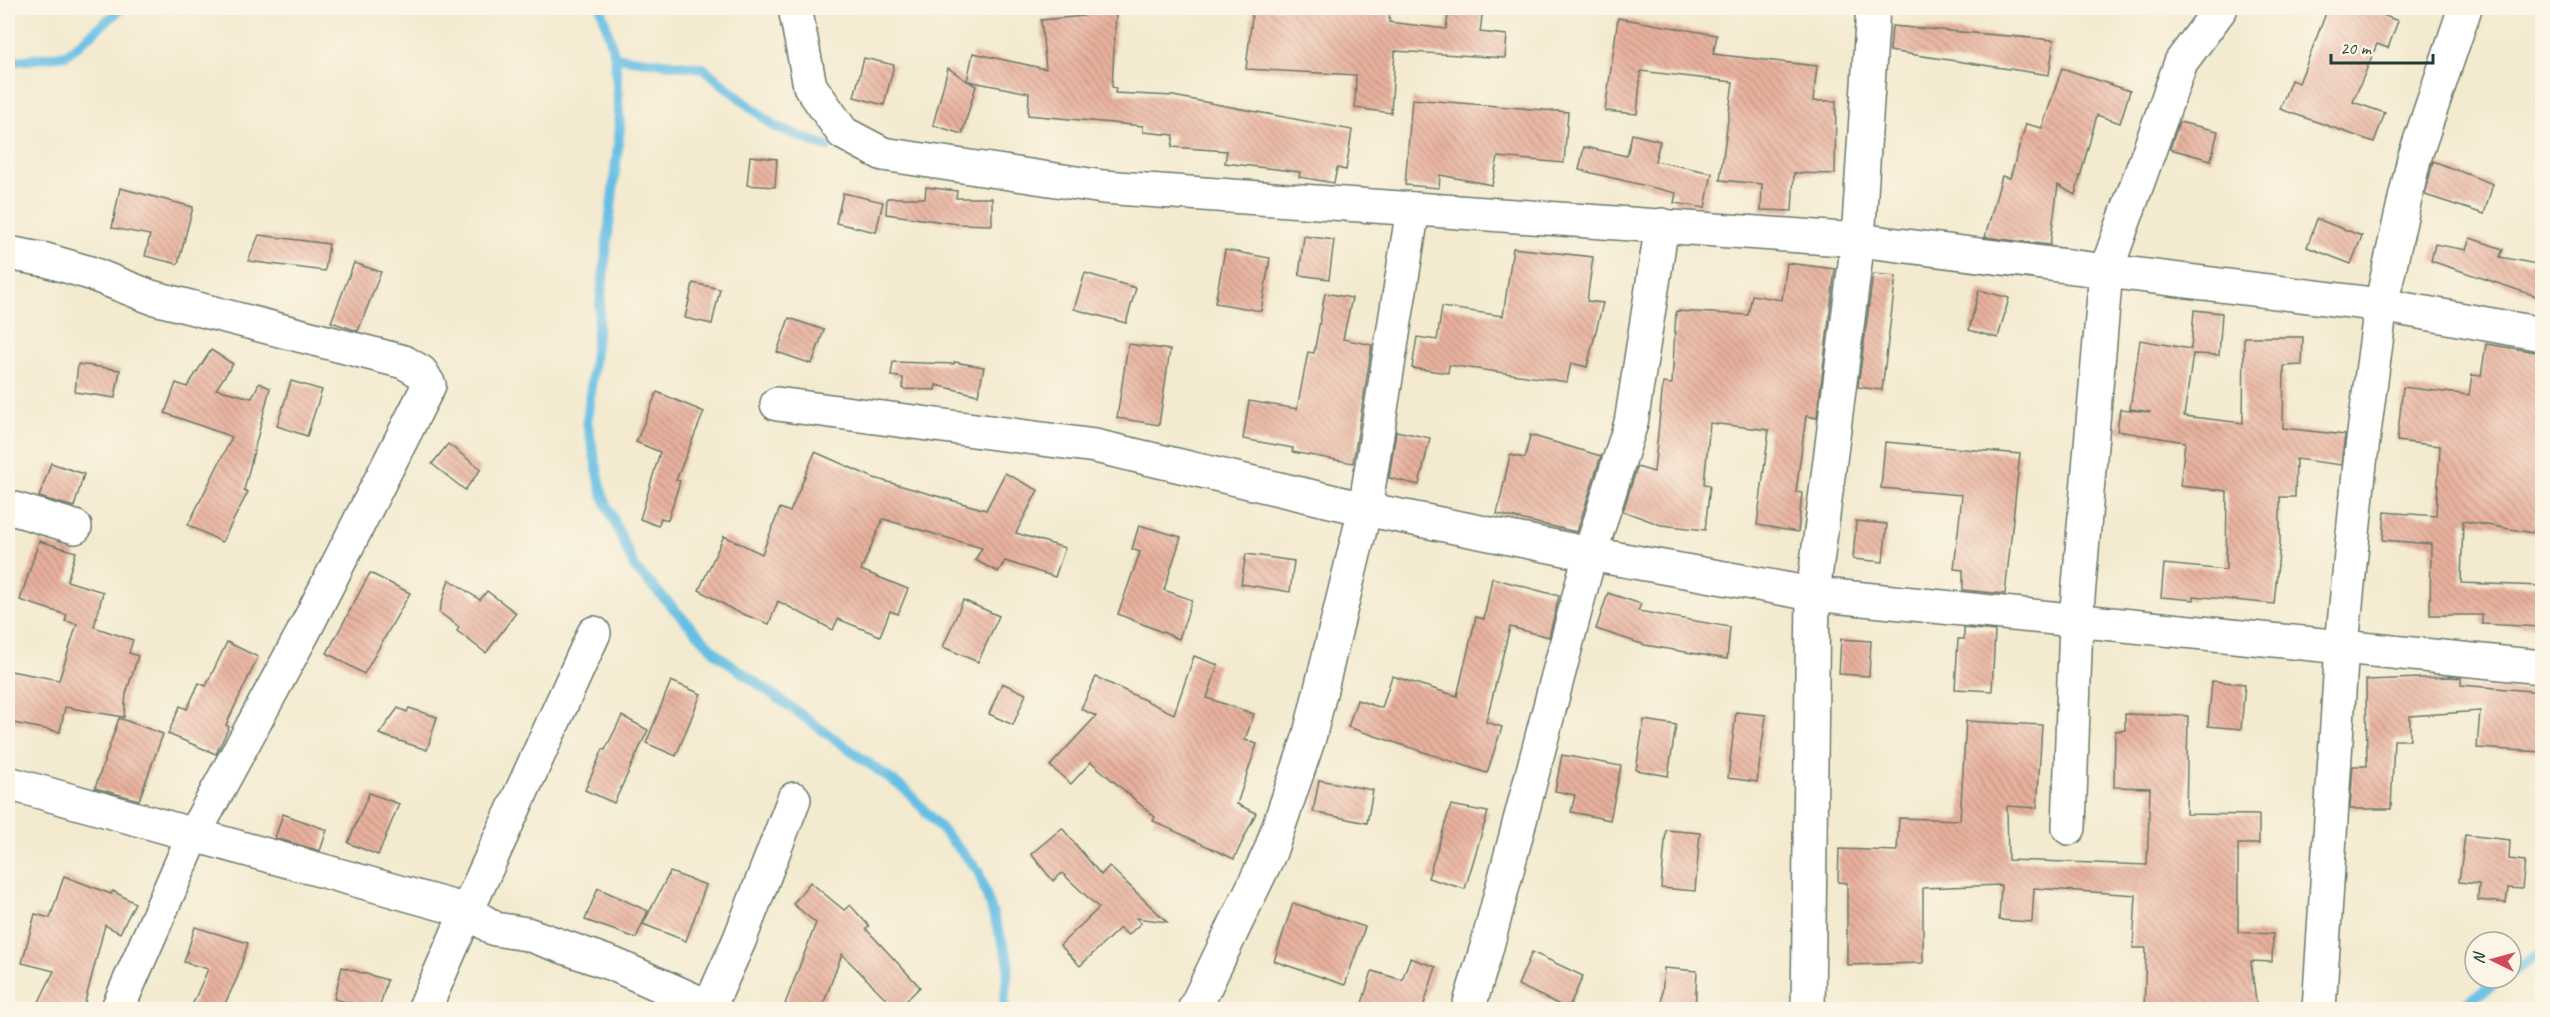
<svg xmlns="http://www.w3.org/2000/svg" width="2550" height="1017" font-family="Caveat,sans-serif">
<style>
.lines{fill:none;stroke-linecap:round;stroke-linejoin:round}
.stream{stroke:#67bfe4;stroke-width:10}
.building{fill:url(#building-back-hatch)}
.minor-casing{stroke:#697a6a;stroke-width:36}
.tertiary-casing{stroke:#697a6a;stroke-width:36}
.minor{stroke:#fff;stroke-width:33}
.tertiary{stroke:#fff;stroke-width:33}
</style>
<defs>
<pattern id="building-back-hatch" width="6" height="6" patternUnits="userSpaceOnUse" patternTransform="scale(1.5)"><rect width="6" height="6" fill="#e9b19e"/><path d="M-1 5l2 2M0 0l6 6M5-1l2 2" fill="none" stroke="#bc9182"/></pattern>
</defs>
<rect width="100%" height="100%" fill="#fcf5e5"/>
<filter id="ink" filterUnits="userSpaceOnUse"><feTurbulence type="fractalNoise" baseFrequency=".0167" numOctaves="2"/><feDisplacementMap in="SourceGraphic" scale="12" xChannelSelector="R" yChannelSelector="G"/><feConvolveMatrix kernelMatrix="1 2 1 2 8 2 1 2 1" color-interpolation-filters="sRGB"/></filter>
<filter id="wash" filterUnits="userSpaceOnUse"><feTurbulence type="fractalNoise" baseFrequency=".008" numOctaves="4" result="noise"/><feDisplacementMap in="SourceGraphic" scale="24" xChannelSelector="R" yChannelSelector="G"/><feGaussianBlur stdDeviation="1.35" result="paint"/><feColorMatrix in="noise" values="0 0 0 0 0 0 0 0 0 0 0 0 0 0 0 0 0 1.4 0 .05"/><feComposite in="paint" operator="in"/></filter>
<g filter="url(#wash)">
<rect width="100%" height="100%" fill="#f3eacf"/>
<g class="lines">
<g class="stream">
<polyline points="601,8 615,57 620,128 587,422 603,496 635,568 718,655 907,791 978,870 1009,962 1004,1003 1007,1010"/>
<polyline points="615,57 703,68 774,126 827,147"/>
<polyline points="8,62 66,55 122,8"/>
<polyline points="2511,973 2542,952"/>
<polyline points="2455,1010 2503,978"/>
</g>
</g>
<g id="blocks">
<g class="building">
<polygon points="1253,8 1390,8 1389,22 1446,29 1449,8 1483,8 1480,32 1507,35 1505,58 1395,51 1391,113 1355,108 1356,75 1246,69"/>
<polygon points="2328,8 2365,8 2398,21 2388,48 2377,44 2353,102 2385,113 2374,142 2280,109 2291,80 2299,83"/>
<polygon points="1083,13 1116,14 1112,87 1116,88 1115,93 1173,96 1352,130 1346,170 1337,168 1334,183 1299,177 1300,172 1225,163 1227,151 1172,147 1174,135 1143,132 1143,126 1028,115 1029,93 968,81 976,86 962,134 933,125 948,68 967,81 973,53 1046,69 1041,20 1083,16"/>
<polygon points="1618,18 1717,35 1713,54 1817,66 1813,101 1836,101 1835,174 1794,173 1792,211 1761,210 1762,184 1720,180 1733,82 1641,71 1637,114 1605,111"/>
<polygon points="1892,26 2054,40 2049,75 1890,51"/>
<polygon points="864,58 894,65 884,105 854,97"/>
<polygon points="2062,68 2130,91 2120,123 2097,115 2075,195 2058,185 2050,245 1985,237 2002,176 2010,178 2026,124 2042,128"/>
<polygon points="1412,99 1568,112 1564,163 1498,157 1492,185 1440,175 1439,188 1405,185"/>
<polygon points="2179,122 2218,131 2211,160 2170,149"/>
<polygon points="1632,134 1660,141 1655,161 1712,173 1705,208 1674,203 1676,193 1579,170 1584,147 1627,156"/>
<polygon points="750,156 777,159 775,187 747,185"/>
<polygon points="2433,161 2493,184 2484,214 2425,195"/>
<polygon points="926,187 957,191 956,198 992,198 992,225 958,224 886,214 887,198 925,198"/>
<polygon points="120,188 193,207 178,264 145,256 150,235 112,228"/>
<polygon points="843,193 883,202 876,232 836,223"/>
<polygon points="2317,219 2362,236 2351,264 2307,247"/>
<polygon points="259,235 329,244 325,271 248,261"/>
<polygon points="1304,236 1334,240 1329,279 1299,275"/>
<polygon points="2470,238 2503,249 2500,257 2542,265 2542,298 2431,261 2435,244 2466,250"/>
<polygon points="1513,248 1593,257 1587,301 1603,303 1587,367 1571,363 1567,382 1449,365 1448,373 1412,368 1417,337 1437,340 1442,307 1503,316"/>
<polygon points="1225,250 1270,258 1261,311 1215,303"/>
<polygon points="354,263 381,272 358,331 331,322"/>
<polygon points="1787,263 1835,269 1817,418 1806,416 1796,492 1802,493 1798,532 1757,525 1769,430 1710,423 1704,484 1710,485 1705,530 1661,525 1623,511 1637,467 1654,472 1663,383 1672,384 1676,311 1748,315 1752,295 1782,300"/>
<polygon points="1085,273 1136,288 1126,323 1074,309"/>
<polygon points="1873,274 1896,276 1882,390 1858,387"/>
<polygon points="693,283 720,289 712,324 685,318"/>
<polygon points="1979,290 2009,298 1998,338 1969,330"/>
<polygon points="1325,293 1352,298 1343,339 1372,345 1353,463 1292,452 1293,448 1243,439 1249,401 1297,409 1308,352 1314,353"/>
<polygon points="2194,310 2222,313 2219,355 2193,354 2184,416 2243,423 2244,337 2303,337 2302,365 2284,366 2283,428 2345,435 2341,465 2296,459 2295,497 2280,497 2280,543 2274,604 2194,596 2194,600 2161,597 2164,564 2226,570 2227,491 2180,486 2185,442 2117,431 2120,409 2151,412 2130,409 2140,340 2191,349"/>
<polygon points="789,318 824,330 812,364 777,352"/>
<polygon points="1128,344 1170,350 1159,425 1117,418"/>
<polygon points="2486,344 2542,353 2542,479 2533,533 2463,521 2461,583 2542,586 2542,627 2482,624 2482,615 2430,615 2431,544 2383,540 2385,512 2436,516 2440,446 2397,441 2403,387 2469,395 2472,375 2481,376"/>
<polygon points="211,350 233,364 216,389 252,398 259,383 270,388 244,490 248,492 222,542 188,525 232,437 165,413 176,383 187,387"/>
<polygon points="893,362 954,364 954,362 984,367 978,395 936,385 935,390 903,389 903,378 891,376"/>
<polygon points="78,364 120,370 115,398 75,392"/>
<polygon points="291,381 322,390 307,436 277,426"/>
<polygon points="657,392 704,412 676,480 680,481 668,520 661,518 658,526 640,519 660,452 636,442"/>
<polygon points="1396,431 1430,438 1419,485 1389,478"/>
<polygon points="1530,435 1601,456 1577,532 1497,514 1510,455 1525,458"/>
<polygon points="1885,442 2020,454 2005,594 1963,590 1963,570 1954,569 1962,495 1881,488"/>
<polygon points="448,444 481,469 465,490 432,464"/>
<polygon points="815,452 874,478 986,510 1005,473 1038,490 1016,533 1065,548 1055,577 1005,561 998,572 975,560 982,548 883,519 861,570 908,589 898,614 890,611 880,636 838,619 833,630 778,601 769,624 735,611 699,590 724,536 762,554 780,508 790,512"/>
<polygon points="51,463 84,474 74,507 39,497"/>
<polygon points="1856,521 1887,524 1883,562 1853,559"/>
<polygon points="1139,525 1181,537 1164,590 1192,600 1179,639 1118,614 1140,552 1132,549"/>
<polygon points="39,541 76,552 67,581 103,592 94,627 133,640 129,653 138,656 126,694 124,717 65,707 60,732 8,722 10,671 59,680 77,624 65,621 67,615 20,600"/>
<polygon points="1246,554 1294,561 1290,592 1241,584"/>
<polygon points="370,573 410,593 364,674 327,653"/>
<polygon points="1492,578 1559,596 1549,637 1510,627 1486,722 1502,727 1487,773 1348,727 1357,700 1382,708 1392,676 1457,696 1476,617 1484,619"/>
<polygon points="449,579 480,600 487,591 516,613 486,653 457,631 459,627 439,612"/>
<polygon points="1608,593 1641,604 1638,611 1730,627 1727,659 1645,645 1596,629"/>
<polygon points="963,600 999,616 978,662 943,647"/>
<polygon points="1964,628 1995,631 1992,691 1955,689 1958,639 1964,639"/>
<polygon points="1841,639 1871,641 1869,676 1839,674"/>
<polygon points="227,642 258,657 226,725 229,727 216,754 168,734 180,706 187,709 199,683 206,686"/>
<polygon points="1194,656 1218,665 1207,698 1254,714 1245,740 1257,744 1237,804 1256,813 1234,859 1153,821 1155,817 1091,762 1071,784 1050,766 1096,716 1081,709 1096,677 1174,714"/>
<polygon points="2450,677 2461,678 2461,685 2542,692 2542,752 2477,748 2480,711 2410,716 2410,740 2394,740 2391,809 2350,809 2353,766 2367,766 2366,680"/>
<polygon points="671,681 701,694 676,756 646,743"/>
<polygon points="2212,681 2245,684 2241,729 2208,726"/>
<polygon points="1002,683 1026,694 1013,725 989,714"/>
<polygon points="398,708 407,712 409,708 437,717 427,750 379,734"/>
<polygon points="1736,712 1766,715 1757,782 1728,778"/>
<polygon points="2125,714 2188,716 2186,814 2259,815 2259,844 2238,844 2238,932 2273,934 2272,962 2251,961 2257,1010 2144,1010 2146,948 2133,948 2136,895 2034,888 2032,922 1999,920 2001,885 1923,888 1923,963 1847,965 1847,883 1838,882 1839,849 1897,851 1899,818 1960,820 1966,721 2042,725 2037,808 2007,806 2008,860 2147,865 2150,788 2114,787 2115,731 2125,730"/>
<polygon points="622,716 648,730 614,803 585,790 603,749 605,750"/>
<polygon points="119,718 163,734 139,800 95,788"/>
<polygon points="1644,720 1676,725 1668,776 1636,770"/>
<polygon points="1562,755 1621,766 1610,820 1571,812 1575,795 1555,791"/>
<polygon points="1319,780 1373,790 1367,823 1313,812"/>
<polygon points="369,793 399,804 378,855 348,843"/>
<polygon points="1451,805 1488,812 1465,889 1428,878"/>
<polygon points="283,814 327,830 320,851 275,838"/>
<polygon points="1062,828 1101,875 1109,866 1167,922 1136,918 1141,923 1128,935 1120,928 1080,966 1060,945 1099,908 1062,873 1053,881 1031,854"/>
<polygon points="1666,830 1700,833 1695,891 1661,888"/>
<polygon points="2465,835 2510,840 2509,859 2525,861 2522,889 2508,888 2506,903 2478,900 2479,884 2459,882"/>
<polygon points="670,872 706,885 686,941 643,924"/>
<polygon points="64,876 111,894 113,891 135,903 120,933 105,925 83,1010 35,1010 54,971 22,963 35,914 50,918"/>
<polygon points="810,882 844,910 850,905 869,926 866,929 920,987 897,1010 842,954 821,1010 800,1010 785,1004 816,923 793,904"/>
<polygon points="598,888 648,911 636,938 585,920"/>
<polygon points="1293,903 1365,927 1345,985 1274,961"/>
<polygon points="195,927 248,943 237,978 222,1010 190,1010 208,969 184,962"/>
<polygon points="1532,952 1583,976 1568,1009 1518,985"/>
<polygon points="1410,958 1436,967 1422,1010 1360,1010 1372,971 1402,980"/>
<polygon points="342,967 387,980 379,1010 334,999"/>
<polygon points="1664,968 1697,971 1695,1010 1661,1010"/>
</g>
</g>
</g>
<g filter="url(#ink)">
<use href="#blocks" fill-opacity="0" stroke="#697a6a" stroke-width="1.5"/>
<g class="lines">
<g class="minor-casing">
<g id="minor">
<polyline points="795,8 810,86 843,133 883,154 1103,187 1858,240 2381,305 2542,334"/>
<polyline points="8,253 46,260 90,273 151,297 404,362 421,372 429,385 303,633 194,834 117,1010"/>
<polyline points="777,404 1095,446 1365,509 1590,554 1813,594 2542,667"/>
<polyline points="8,507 75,527"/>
<polyline points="594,633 467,911 495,929 527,934 615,965 716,1010"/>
<polyline points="2069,828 2076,620 2106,271 2181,62 2221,8"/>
<polyline points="708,1010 739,941 794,799"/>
<polyline points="1194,1010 1270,852 1309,738 1365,509 1413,209"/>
<polyline points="1468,1010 1486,950 1590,554 1631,423 1662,225"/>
<polyline points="1808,1010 1813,594 1858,240 1873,8"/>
<polyline points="2319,1010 2342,645 2360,463 2381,305 2414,159 2465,8"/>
</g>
</g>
<g class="tertiary-casing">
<polyline id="tertiary" points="8,783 467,911 424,1010"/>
</g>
<use href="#minor" class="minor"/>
<use href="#tertiary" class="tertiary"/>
</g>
</g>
<rect width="2550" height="1017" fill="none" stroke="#fcf5e5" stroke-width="30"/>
<g transform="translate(2493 960) rotate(275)"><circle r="28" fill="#fcf5e5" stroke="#a4ab9e" stroke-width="1.5"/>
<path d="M0-4.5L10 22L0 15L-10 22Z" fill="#d1495b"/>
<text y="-9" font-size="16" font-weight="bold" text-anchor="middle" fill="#1f3d34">N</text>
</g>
<path d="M2331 54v9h102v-9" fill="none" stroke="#1f3d34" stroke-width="3"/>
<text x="2340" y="54" font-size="18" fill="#1f3d34" stroke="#fcf5e5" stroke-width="4.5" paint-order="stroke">20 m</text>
</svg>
